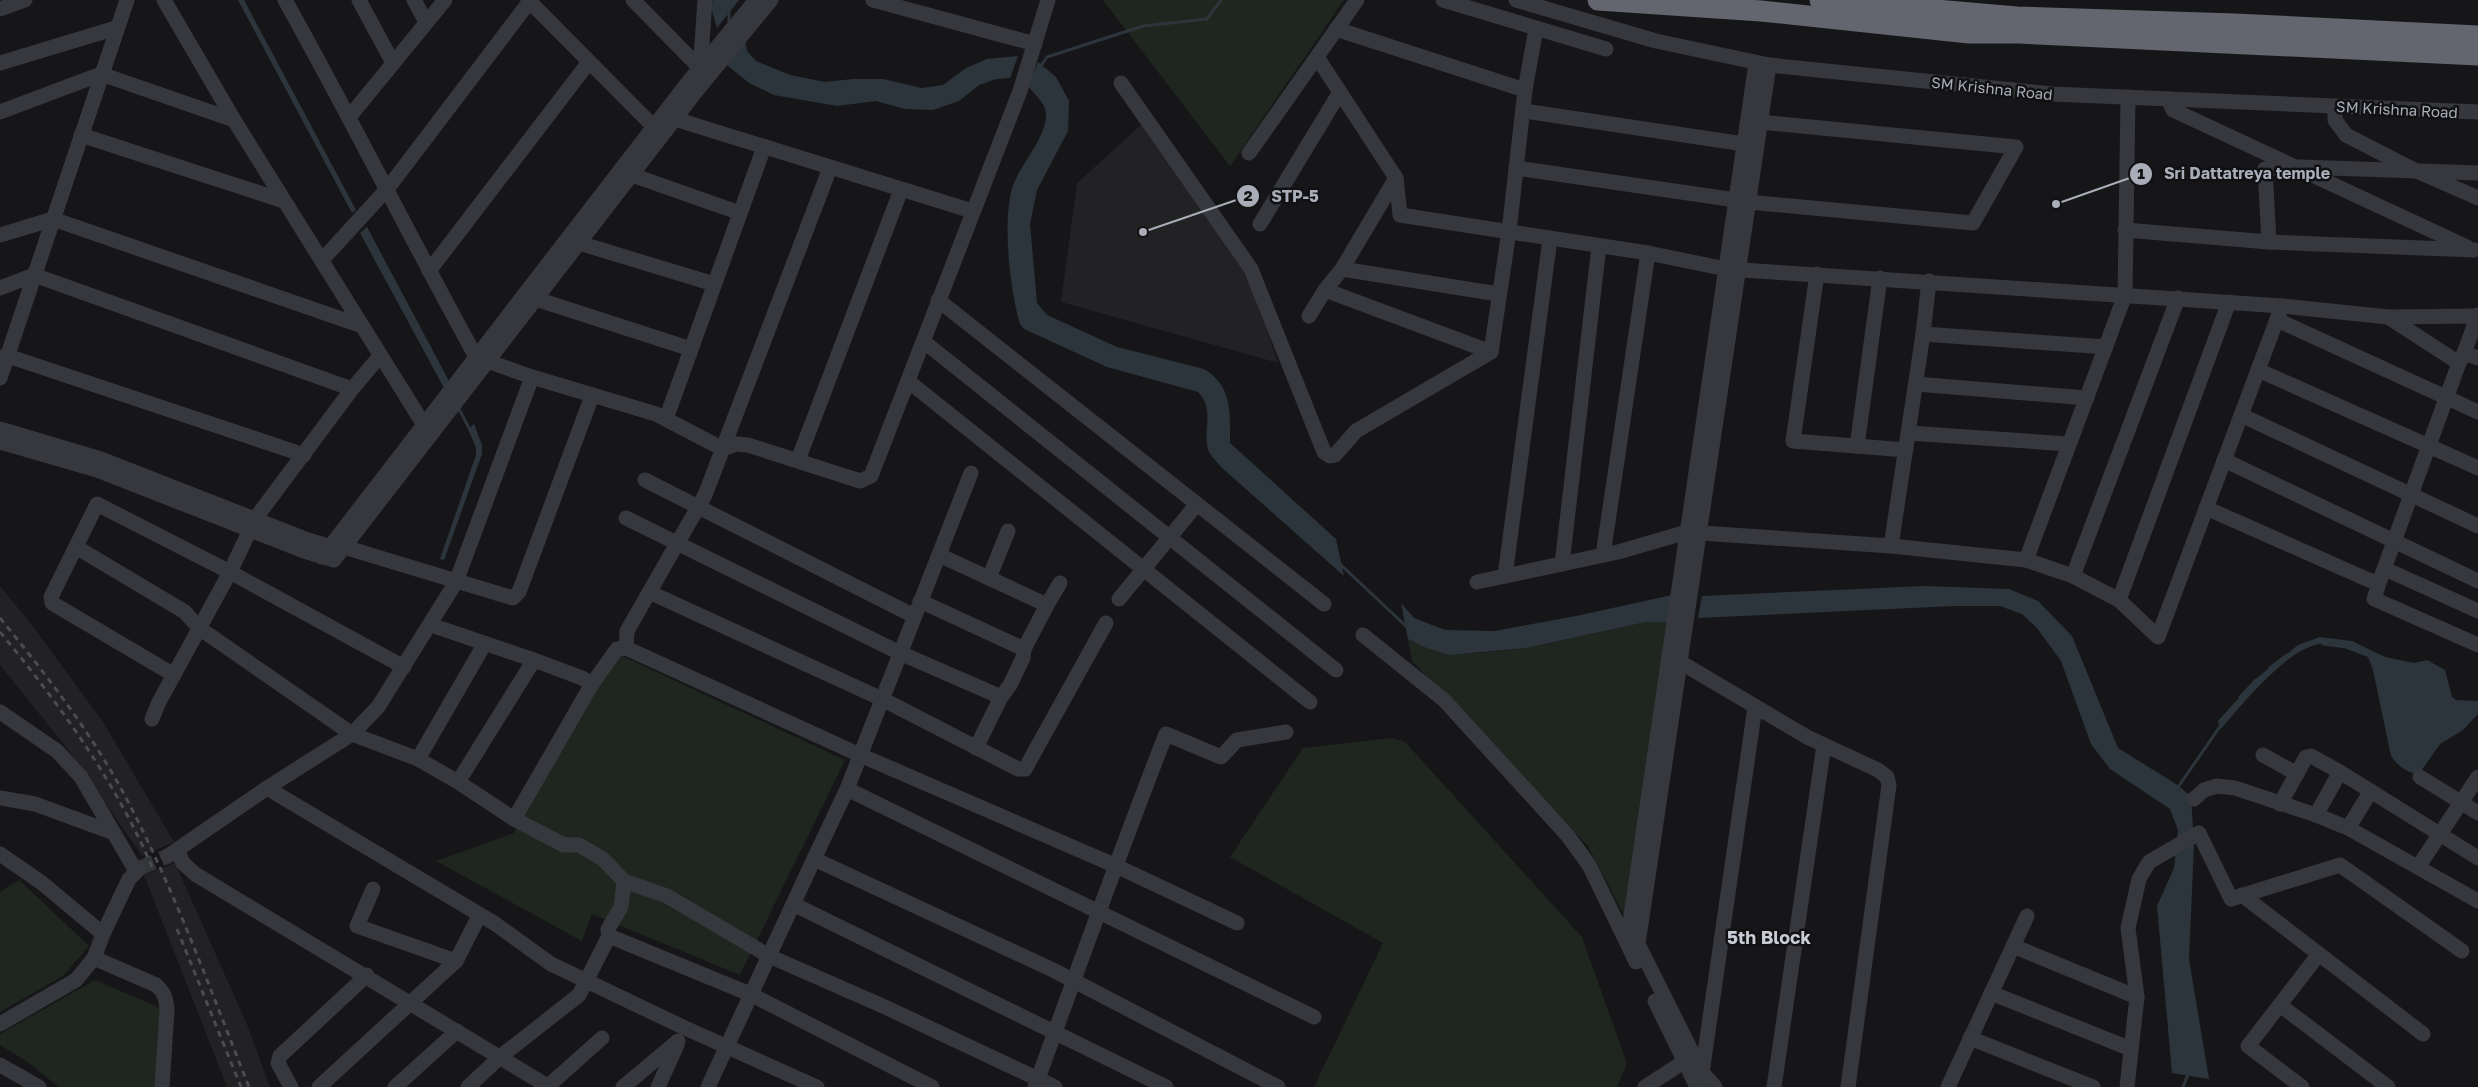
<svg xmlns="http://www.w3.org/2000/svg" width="2478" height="1087" font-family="'Golos Text',sans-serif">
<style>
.built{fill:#222225}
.green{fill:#1e261f}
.water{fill:#2c353c}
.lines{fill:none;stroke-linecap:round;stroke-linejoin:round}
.stream{stroke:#2c353c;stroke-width:3}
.minor-tunnel{stroke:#333438;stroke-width:15;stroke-dasharray:15 8;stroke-linecap:butt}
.minor{stroke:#37383d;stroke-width:15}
.highway{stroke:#63666e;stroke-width:21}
.rail{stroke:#4a4c52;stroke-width:3;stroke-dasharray:6 5;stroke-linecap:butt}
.labels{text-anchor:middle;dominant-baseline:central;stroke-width:5;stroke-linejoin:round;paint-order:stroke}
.street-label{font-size:15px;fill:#a8adb8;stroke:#111113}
.quarter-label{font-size:18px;font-weight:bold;fill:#c9ccd4;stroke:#111113}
.leader{fill:none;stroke:#a8adb8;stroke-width:2}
.callout-dot{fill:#a8adb8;stroke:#111113;stroke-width:2}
.mark-label{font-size:15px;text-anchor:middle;font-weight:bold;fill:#111}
.callout-label{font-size:16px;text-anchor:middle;font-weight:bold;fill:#a8adb8;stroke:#111113;stroke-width:5;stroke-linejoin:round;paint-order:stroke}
</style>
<rect width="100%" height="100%" fill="#161618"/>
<g class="built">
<polygon points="1141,125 1251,282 1278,363 1061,302 1077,183"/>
<polygon points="0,586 32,625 103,722 174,842 142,856 63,743 0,665"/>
<polygon points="175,863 246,1022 270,1087 227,1087 144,875"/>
</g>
<g class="green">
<polygon points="1103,0 1344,0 1230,166"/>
<polygon points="1646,622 1667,622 1624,915 1588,846 1412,661 1408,639 1424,647 1449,655 1487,652 1526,648"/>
<polygon points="618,654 845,760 740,975 592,914 582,941 436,861 514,833"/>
<polygon points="1392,738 1405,742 1582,937 1627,1064 1617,1087 1314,1087 1383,943 1230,857 1303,748"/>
<polygon points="19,880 89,946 63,976 0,1012 0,892"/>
<polygon points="95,980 160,1008 155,1087 59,1087 29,1063 0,1045 0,1034"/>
</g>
<g class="water">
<polygon points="238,0 244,0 356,210 352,213"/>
<polygon points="713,0 739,0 717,28 711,7"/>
<polygon points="745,40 747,51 756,61 790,75 825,82 853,79 883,79 922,88 943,85 966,68 987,59 1018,56 1010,78 996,79 979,85 959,101 933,110 905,109 876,101 837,106 774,95 749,83 727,65"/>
<path d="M1038,62L1056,77L1069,101L1068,131L1037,190L1030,224L1037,303L1047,315L1117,347L1204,369C1233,387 1230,412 1230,443L1336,539L1344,576L1221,467C1217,462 1212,457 1209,452C1201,432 1216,410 1198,392L1107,367L1024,329L1020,324C1010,291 1001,215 1014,183C1022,163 1047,136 1046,114C1046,103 1034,94 1028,86Z"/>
<polygon points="367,227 449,381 444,388 360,233"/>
<polygon points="474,424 482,445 482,454 444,560 440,559 476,455 476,448 468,429"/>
<polygon points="1925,586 2009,589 2038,601 2072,636 2118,748 2176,784 2191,796 2194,845 2189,959 2209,1079 2172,1073 2157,906 2174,868 2178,830 2170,809 2110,769 2091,744 2061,661 2037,628 2022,614 2000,606 1954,606 1698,618 1702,596"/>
<polygon points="1672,595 1667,622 1646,622 1526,648 1449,655 1424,647 1408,639 1401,603 1414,618 1445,630 1494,631 1576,616"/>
<path d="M2320,637L2352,641L2385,657L2414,663L2427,660L2445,670L2452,697L2456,700L2478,701V714L2463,730L2440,744L2419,774C2407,773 2398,766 2391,756L2373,670L2367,654C2351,648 2333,640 2315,645C2284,653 2241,705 2220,730L2218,721L2257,678L2298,645Z"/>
</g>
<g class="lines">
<g class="stream">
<polyline points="729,25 729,9"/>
<polyline points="1040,67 1047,57 1143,26 1207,19 1221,0"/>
<polyline points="458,407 470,430"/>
<polyline points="1341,565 1408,628"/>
<polyline points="2323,644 2346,647 2370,656"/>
<polyline points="2270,668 2287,655"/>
<polyline points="2240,697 2256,680"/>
<polyline points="2176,790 2221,725"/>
<polyline points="2183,1087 2188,1074"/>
</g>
<polyline class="minor-tunnel" points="140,868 168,856"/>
<g class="minor">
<polyline points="164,0 234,120 424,425"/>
<path d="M285,0C351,118 411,239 476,357L532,377L656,414L723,449L736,444L748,445L860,481L871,476L1020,91L1048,0"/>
<polyline points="359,0 393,63"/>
<polyline points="414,0 426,22"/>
<polyline points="528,0 654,127"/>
<polyline points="633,0 700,68"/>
<polyline points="873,0 1035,44"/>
<polyline points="1443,0 1606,49"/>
<polyline points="1516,0 1656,41 1769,65 2052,94 2478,112"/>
<polyline points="0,9 25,0"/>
<polyline points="1336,29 1525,90"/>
<polyline points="1317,57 1396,178 1400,215 1648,253 1726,269 2282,306 2388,317 2477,316"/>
<polyline points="0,63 116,28"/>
<polyline points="700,71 705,0"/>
<polyline points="1121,83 1251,269 1324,452 1330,456 1335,455 1356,431 1491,352"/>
<polyline points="2168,99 2173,110 2467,247"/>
<polyline points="2335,106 2335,120 2346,135 2414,170 2478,198"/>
<polyline points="1524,111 1744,144"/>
<polyline points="0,112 101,74 234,120"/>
<polyline points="350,116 445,0"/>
<polyline points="675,119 972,211"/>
<polyline points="81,135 284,201"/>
<polyline points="1249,153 1357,0"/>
<polyline points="1516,168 1736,200"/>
<polyline points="632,175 740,213"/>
<polyline points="1748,202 1973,223 2016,147 1760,122"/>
<polyline points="1260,224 1340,92"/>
<polyline points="2125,230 2269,242 2474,250"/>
<polyline points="0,235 53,219 362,326"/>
<polyline points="2269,242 2265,169 2299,167 2478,173"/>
<polyline points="579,243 714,284"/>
<polyline points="322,260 388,188 530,1"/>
<polyline points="1342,269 1498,294"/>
<polyline points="429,271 589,62"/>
<polyline points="1817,274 1793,441 1906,450"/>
<polyline points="0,288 34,275 352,389"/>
<polyline points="1325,290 1491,352"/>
<polyline points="536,299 691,349"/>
<polyline points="938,300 1324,604"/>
<polyline points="1309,316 1325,290 1342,269 1396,178"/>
<polyline points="2388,317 2459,363"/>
<polyline points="2277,320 2478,412"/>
<polyline points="1923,334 2106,347"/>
<polyline points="923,341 1336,670"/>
<polyline points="1491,352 1509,231 1525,90 1536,29"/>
<polyline points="2464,353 2478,315"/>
<polyline points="0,357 8,356 304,455"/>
<polyline points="2258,370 2478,468"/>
<polyline points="0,378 127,0"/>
<polyline points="908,381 1310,702"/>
<polyline points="1916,384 2087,398"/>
<polyline points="2241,415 2478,526"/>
<polyline points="666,419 764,147"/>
<polyline points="0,429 101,459 308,540 338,549"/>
<polyline points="1909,433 2069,444"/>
<polyline points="0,442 97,470 304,551 334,560 698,89 771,0"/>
<polyline points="1857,446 1880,278"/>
<polyline points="798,460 901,190"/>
<polyline points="2224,460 2478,581"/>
<polyline points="645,480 914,616"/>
<polyline points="2206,508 2371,581 2380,580 2459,363 2464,353 2478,358"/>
<polyline points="626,518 900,653 1001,697"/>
<polyline points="255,519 352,389 380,356"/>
<polyline points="1891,546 1923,334 1929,281"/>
<polyline points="76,547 185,612 199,628 352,734 418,759 458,782 514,819 564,845 579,845 603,859 624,881 667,896 769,956 885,1007 1055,1087"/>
<polyline points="344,547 513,598 519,592 592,396"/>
<polyline points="939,555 1047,605 1024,649 1023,658 1010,685 1001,697 976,748"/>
<polyline points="1603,555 1648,253"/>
<polyline points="322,557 689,81 756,0"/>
<polyline points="2026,560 2125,295 2128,97"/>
<polyline points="1562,564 1599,246"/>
<polyline points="2385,569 2478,611"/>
<polyline points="1505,576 1550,239"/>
<polyline points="2073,576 2178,298"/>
<polyline points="989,578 1008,531"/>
<polyline points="2380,580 2374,599 2478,645"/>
<polyline points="1477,582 1618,552 1687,532 1891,546 2026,560 2073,576 2119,600 2158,637 2282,306"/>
<polyline points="649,592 882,699 1018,769 1025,769 1106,623"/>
<polyline points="1119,599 1197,504"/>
<polyline points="2119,600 2229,302"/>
<polyline points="920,601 1024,649"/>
<polyline points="1047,605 1060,583"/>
<polyline points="431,625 534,660 582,678 592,684"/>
<polyline points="1363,635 1444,700 1568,836 1589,865 1627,943"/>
<polyline points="626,648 860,755 1114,865 1237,923"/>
<polyline points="1680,662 1807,737 1878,770 1887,777 1889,785 1848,1087"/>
<polyline points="174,675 52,603 51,597 97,504 230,572 404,667"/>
<polyline points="0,712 57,751 81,777 136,871"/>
<polyline points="152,719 159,702 230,572 250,530"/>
<polyline points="2263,755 2297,774"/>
<polyline points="418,759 484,645"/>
<polyline points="2420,777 2478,813"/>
<polyline points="458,782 534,660"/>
<polyline points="267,788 494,923 551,964 685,1028 817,1087"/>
<polyline points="847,789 1314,1017"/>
<polyline points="0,798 35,804 114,833"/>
<polyline points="2194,799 2204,790 2217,786 2235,788 2316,815 2348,828 2478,901"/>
<polyline points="2280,804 2306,757 2311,756 2340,772"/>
<polyline points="2316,815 2340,772 2478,858"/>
<polyline points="514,819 592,684 617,649 626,648 627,631 705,495 830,168"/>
<polyline points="2348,828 2371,791"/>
<polyline points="178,851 183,863 195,874 549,1087"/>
<polyline points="0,854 42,883 103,934"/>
<polyline points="168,856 267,788 352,734 378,707 456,582 532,377"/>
<polyline points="814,859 847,789 971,473"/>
<polyline points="2418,867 2478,777"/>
<polyline points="373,889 357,926 456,961"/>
<polyline points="2242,895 2423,1034"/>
<polyline points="793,904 1166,1087"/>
<polyline points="609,936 750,994 932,1087"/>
<polyline points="2013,946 2137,997 2128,928 2139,879 2149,862 2199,833 2231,899 2340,865 2462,951"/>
<path d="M94,958L156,985C165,993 166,999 167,1010L162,1087"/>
<polyline points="1636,962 1627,943 1756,63"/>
<polyline points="1991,993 2131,1049"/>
<polyline points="1655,1001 1697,1087"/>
<polyline points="2280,1005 2388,1087"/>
<polyline points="0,1024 76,980 94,958 103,934 129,879 140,868"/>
<polyline points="1970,1038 2093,1087"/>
<polyline points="0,1065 39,1087"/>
<polyline points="1702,1073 1755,707"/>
<polyline points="291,1087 278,1063 280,1056 367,975"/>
<polyline points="319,1087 456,961 479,916"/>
<polyline points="395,1087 457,1031"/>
<polyline points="468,1087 500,1057 579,995 609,936 608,929 621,907 624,881"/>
<polyline points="547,1087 602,1038"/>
<polyline points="623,1087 678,1041"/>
<polyline points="658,1087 677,1045"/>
<polyline points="708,1087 814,859 1053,970 1278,1087"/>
<path d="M1035,1087C1078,969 1120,851 1166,734L1221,757L1237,740L1286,732"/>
<polyline points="1645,1087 1685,1061"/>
<polyline points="1715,1087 1702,1072 1638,944 1769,65"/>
<polyline points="1774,1087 1824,745"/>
<polyline points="1948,1087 2027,916"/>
<polyline points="2127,1087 2137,997"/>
<polyline points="2302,1087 2248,1046 2319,954"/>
</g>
<g class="highway">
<polyline points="1598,0 1761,11 1969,33 2019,33 2478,55"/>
<polyline points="1820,0 2017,17 2235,24 2478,36"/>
</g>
<g class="rail">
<path d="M0,618C45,673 90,731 124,794C174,888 210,989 249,1087"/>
<path d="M0,632C58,702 116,782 152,867"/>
<polyline points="177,929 241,1087"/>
</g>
</g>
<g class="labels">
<g class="street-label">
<text transform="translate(1992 88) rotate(6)">SM Krishna Road</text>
<text transform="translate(2397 109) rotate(3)">SM Krishna Road</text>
</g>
<g class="quarter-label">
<text x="1769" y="937">5th Block</text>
</g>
</g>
<path class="leader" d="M2056 204L2141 174M1143 232L1248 196"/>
<g class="callout-dot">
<circle cx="2056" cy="204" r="5"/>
<circle cx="1143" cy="232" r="5"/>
<circle cx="2141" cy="174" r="12"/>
<circle cx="1248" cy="196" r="12"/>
</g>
<g class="mark-label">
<text x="2141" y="179">1</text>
<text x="1248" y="201">2</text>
</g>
<g class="callout-label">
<text x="2247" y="179">Sri Dattatreya temple</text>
<text x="1295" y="202">STP-5</text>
</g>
</svg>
